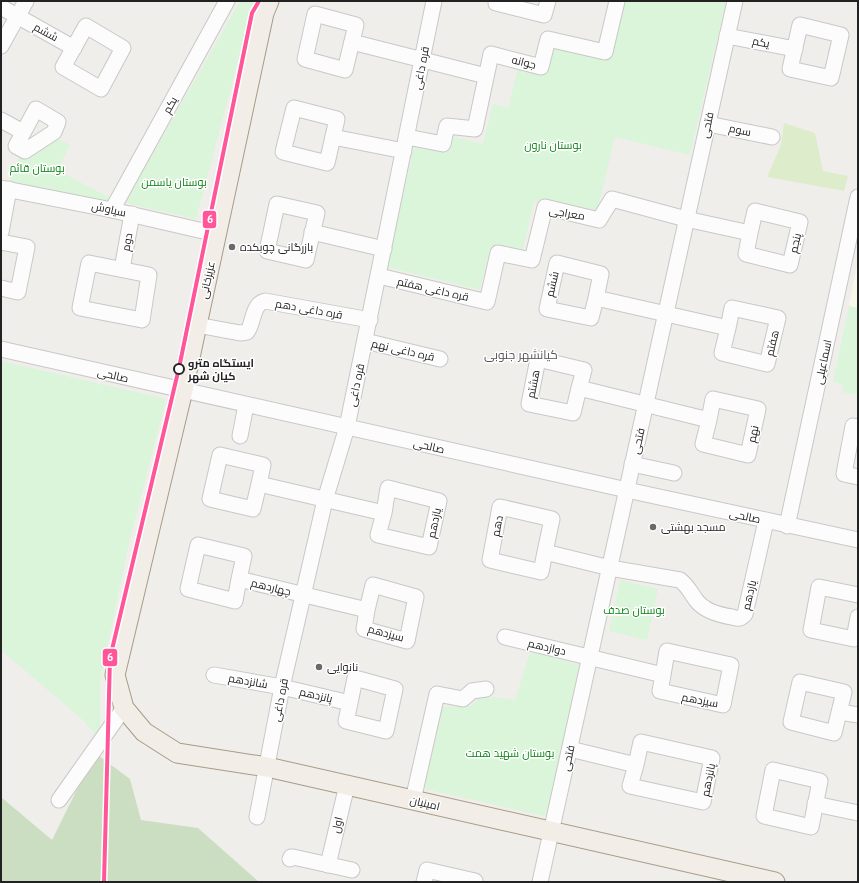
<svg xmlns="http://www.w3.org/2000/svg" width="859" height="883" font-family="'PT Sans',Cairo,sans-serif">
<style>
.education{fill:#f8f7e8}
.grass{fill:#ddeccb}
.forest{fill:#cbdec1}
.park{fill:#daf5da}
.lines{fill:none;stroke-linecap:round;stroke-linejoin:round}
.minor-casing{stroke:#c9c8c7;stroke-width:17}
.major-casing{stroke:#a79c86;stroke-width:21}
.minor{stroke:#fdfcfc;stroke-width:15}
.major{stroke:#f3ede7;stroke-width:19}
.metro-1-casing{stroke:#fff;stroke-width:7}
.metro-1{stroke:#f59;stroke-width:4}
.poi-dot{fill:#6a6968;stroke:#fff;stroke-width:1.5}
.stop-dot{fill:#fff;stroke:#222;stroke-width:2}
.labels{text-anchor:middle;dominant-baseline:central;stroke-width:3;stroke-linejoin:round;paint-order:stroke}
.street-label{font-size:11px;fill:#222;stroke:#fff}
.park-label{font-size:11px;fill:#0c8416;stroke:#fff}
.poi-label{font-size:11px;fill:#222;stroke:#fff;text-anchor:start}
.stop-label{font-size:11px;font-weight:bold;fill:#222;stroke:#fff;text-anchor:start}
.neighbourhood-label{font-size:12px;fill:#555;stroke:#fff}
.line-badge{stroke:#fff;stroke-width:1.5}
.badge-label{font-size:11px;text-anchor:middle;font-weight:bold;fill:#fff}
</style>
<rect width="100%" height="100%" fill="#f0eeeb"/>
<polygon class="education" points="858,259 858,308 849,306"/>
<polygon class="grass" points="784,123 815,133 823,171 848,176 844,191 767,177 781,145"/>
<polygon class="forest" points="95,753 130,779 141,820 198,828 259,882 1,882 1,797 52,840"/>
<g class="park">
<polygon points="240,1 254,1 196,219 125,203"/>
<polygon points="621,1 726,1 690,155 615,137 596,216 534,201 522,254 490,247 480,290 387,267 415,142 450,151 453,137 483,144 493,104 508,108 518,68 543,74 549,46 607,60"/>
<polygon points="53,136 70,145 57,170 114,200 111,206 9,182 20,156"/>
<polygon points="849,306 858,308 858,395 842,392 844,385 833,382"/>
<polygon points="1,361 166,399 129,543 100,682 100,739 83,720 1,650"/>
<polygon points="620,580 658,589 647,640 609,631"/>
<polygon points="535,652 583,666 557,787 544,816 420,788 437,707 471,706 481,695 515,700 529,655"/>
</g>
<g class="lines">
<g class="minor-casing">
<g id="minor">
<polyline points="496,1 496,3 544,15 548,1"/>
<polyline points="1,7 74,48"/>
<polygon points="315,14 356,25 345,70 305,59"/>
<polygon points="800,25 841,35 831,78 790,69"/>
<polygon points="86,26 123,48 101,89 63,67"/>
<polyline points="727,36 795,49"/>
<polyline points="352,42 486,76"/>
<polyline points="1,46 26,1"/>
<polygon points="294,108 337,119 327,163 283,152"/>
<polygon points="36,109 58,122 54,132 25,151 16,146"/>
<polyline points="1,120 23,132"/>
<polyline points="708,124 772,137"/>
<polyline points="333,137 404,151"/>
<polyline points="407,137 443,144 447,126 475,129 491,54 541,67 548,39 605,52 617,1"/>
<polyline points="1,188 112,210 216,234"/>
<polygon points="277,204 317,213 306,260 267,251"/>
<polyline points="112,210 227,1"/>
<polyline points="1,232 9,189"/>
<polyline points="312,232 384,249"/>
<polyline points="1,242 27,247 18,292 1,288"/>
<polygon points="89,263 149,275 142,320 80,308"/>
<polyline points="122,269 132,214"/>
<polyline points="379,276 487,302 498,253 532,260 545,207 599,220 612,199 686,219 750,233 755,211 800,222 790,265 746,254 750,233"/>
<polyline points="596,298 591,318 547,309 557,263 601,274 596,298 728,328 732,308 778,318 767,364 722,353 728,328"/>
<path d="M197,325L240,333L247,332C254,323 252,304 265,301L370,320"/>
<polyline points="365,341 440,359"/>
<polyline points="1,349 627,490 858,540"/>
<polyline points="579,388 573,413 529,404 538,359 584,370 579,388 709,420 713,399 758,409 748,455 703,444 709,420"/>
<polyline points="858,427 853,426 844,474 858,477"/>
<polyline points="240,436 246,405"/>
<polyline points="632,464 674,473"/>
<polyline points="259,484 253,509 210,499 220,455 263,465 259,484 384,513 388,488 439,501 429,547 378,535 384,513"/>
<polyline points="787,526 858,197"/>
<path d="M545,552L541,572L490,560L500,507L552,519L545,552L610,568L680,580C687,585 691,593 696,600C704,611 719,615 732,617C738,619 741,619 745,614L766,521"/>
<polyline points="239,579 235,601 188,589 198,545 244,556 239,579 367,610 373,585 416,597 407,641 364,629 367,610"/>
<polyline points="858,595 819,587 811,630 854,639 858,617"/>
<polyline points="505,637 663,675 667,651 731,665 723,705 660,691 663,675"/>
<polyline points="214,675 282,687 350,703 355,678 395,689 386,731 346,721 350,703"/>
<polygon points="800,682 844,692 834,733 791,722"/>
<polyline points="840,712 858,715"/>
<polyline points="570,749 636,765 641,742 712,758 703,802 630,786 636,765"/>
<polygon points="773,770 820,781 811,827 764,816"/>
<polyline points="59,800 124,708"/>
<polyline points="413,800 437,694 463,699 472,691 486,689"/>
<polyline points="815,804 858,813"/>
<polyline points="257,817 282,687 325,500 347,427 434,1"/>
<polyline points="290,859 291,857 293,857 352,870"/>
<polyline points="328,865 347,785"/>
<polyline points="424,882 427,870 475,881 474,882"/>
<polyline points="540,882 735,1"/>
</g>
</g>
<g class="major-casing">
<polyline id="major" points="269,1 264,13 183,390 115,675 124,708 144,732 177,753 267,767 775,882"/>
</g>
<use href="#minor" class="minor"/>
<use href="#major" class="major"/>
<g class="metro-1-casing">
<polyline id="metro-1" points="104,882 110,658 179,368 252,13 259,1"/>
</g>
<use href="#metro-1" class="metro-1"/>
</g>
<g class="poi-dot">
<circle cx="232" cy="247" r="4"/>
<circle cx="653" cy="527" r="4"/>
<circle cx="319" cy="667" r="4"/>
</g>
<circle class="stop-dot" cx="179" cy="369" r="5"/>
<g class="labels">
<g class="street-label">
<text transform="translate(46 32) rotate(29)">ششم</text>
<text transform="translate(761 42) rotate(11)">یکم</text>
<text transform="translate(524 62) rotate(14)">جوانه</text>
<text transform="translate(421 68) rotate(-79)">قره داغی</text>
<text transform="translate(170 105) rotate(-61)">یکم</text>
<text transform="translate(707 125) rotate(-78)">فتحی</text>
<text transform="translate(740 130) rotate(12)">سوم</text>
<text transform="translate(109 209) rotate(12)">سیاوش</text>
<text transform="translate(567 213) rotate(10)">معراجی</text>
<text transform="translate(127 242) rotate(-80)">دوم</text>
<text transform="translate(795 243) rotate(-77)">پنجم</text>
<text transform="translate(207 280) rotate(-78)">عزیزخانی</text>
<text transform="translate(552 284) rotate(-77)">ششم</text>
<text transform="translate(433 289) rotate(13)">قره داغی هفتم</text>
<text transform="translate(309 309) rotate(10)">قره داغی دهم</text>
<text transform="translate(772 343) rotate(-77)">هفتم</text>
<text transform="translate(403 350) rotate(13)">قره داغی نهم</text>
<text transform="translate(823 362) rotate(-78)">اسماعیلی</text>
<text transform="translate(113 375) rotate(13)">صالحی</text>
<text transform="translate(533 384) rotate(-79)">هشتم</text>
<text transform="translate(356 385) rotate(-78)">قره داغی</text>
<text transform="translate(753 434) rotate(-78)">نهم</text>
<text transform="translate(638 441) rotate(-77)">فتحی</text>
<text transform="translate(429 446) rotate(13)">صالحی</text>
<text transform="translate(745 516) rotate(12)">صالحی</text>
<text transform="translate(434 523) rotate(-78)">یازدهم</text>
<text transform="translate(497 526) rotate(-79)">دهم</text>
<text transform="translate(271 587) rotate(14)">چهاردهم</text>
<text transform="translate(749 595) rotate(-77)">یازدهم</text>
<text transform="translate(386 633) rotate(15)">سیزدهم</text>
<text transform="translate(547 647) rotate(13)">دوازدهم</text>
<text transform="translate(248 681) rotate(10)">شانزدهم</text>
<text transform="translate(316 695) rotate(13)">پانزدهم</text>
<text transform="translate(280 700) rotate(-79)">قره داغی</text>
<text transform="translate(700 700) rotate(11)">سیزدهم</text>
<text transform="translate(568 758) rotate(-78)">فتحی</text>
<text transform="translate(708 780) rotate(-79)">پانزدهم</text>
<text transform="translate(425 803) rotate(13)">امینیان</text>
<text transform="translate(337 825) rotate(-77)">اول</text>
</g>
<g class="park-label">
<text x="553" y="145">بوستان نارون</text>
<text x="37" y="168">بوستان قائم</text>
<text x="174" y="182">بوستان یاسمن</text>
<text x="634" y="610">بوستان صدف</text>
<text x="510" y="753">بوستان شهید همت</text>
</g>
<g class="poi-label">
<text x="240" y="247">بازرگانی چوبکده</text>
<text x="661" y="527">مسجد بهشتی</text>
<text x="327" y="667">نانوایی</text>
</g>
<g class="stop-label">
<text x="188" y="363">ایستگاه مترو<tspan x="188" dy="13">کیان شهر</tspan></text>
</g>
<g class="neighbourhood-label">
<text x="521" y="354">کیانشهر جنوبی</text>
</g>
</g>
<g class="line-badge">
<rect x="202" y="210" width="15" height="19" rx="4" fill="#f59"/>
<rect x="102" y="648" width="16" height="19" rx="4" fill="#f59"/>
</g>
<g class="badge-label">
<text x="210" y="223">6</text>
<text x="110" y="661">6</text>
</g>
<rect width="859" height="883" fill="none" stroke="#222222" stroke-width="4"/>
</svg>
